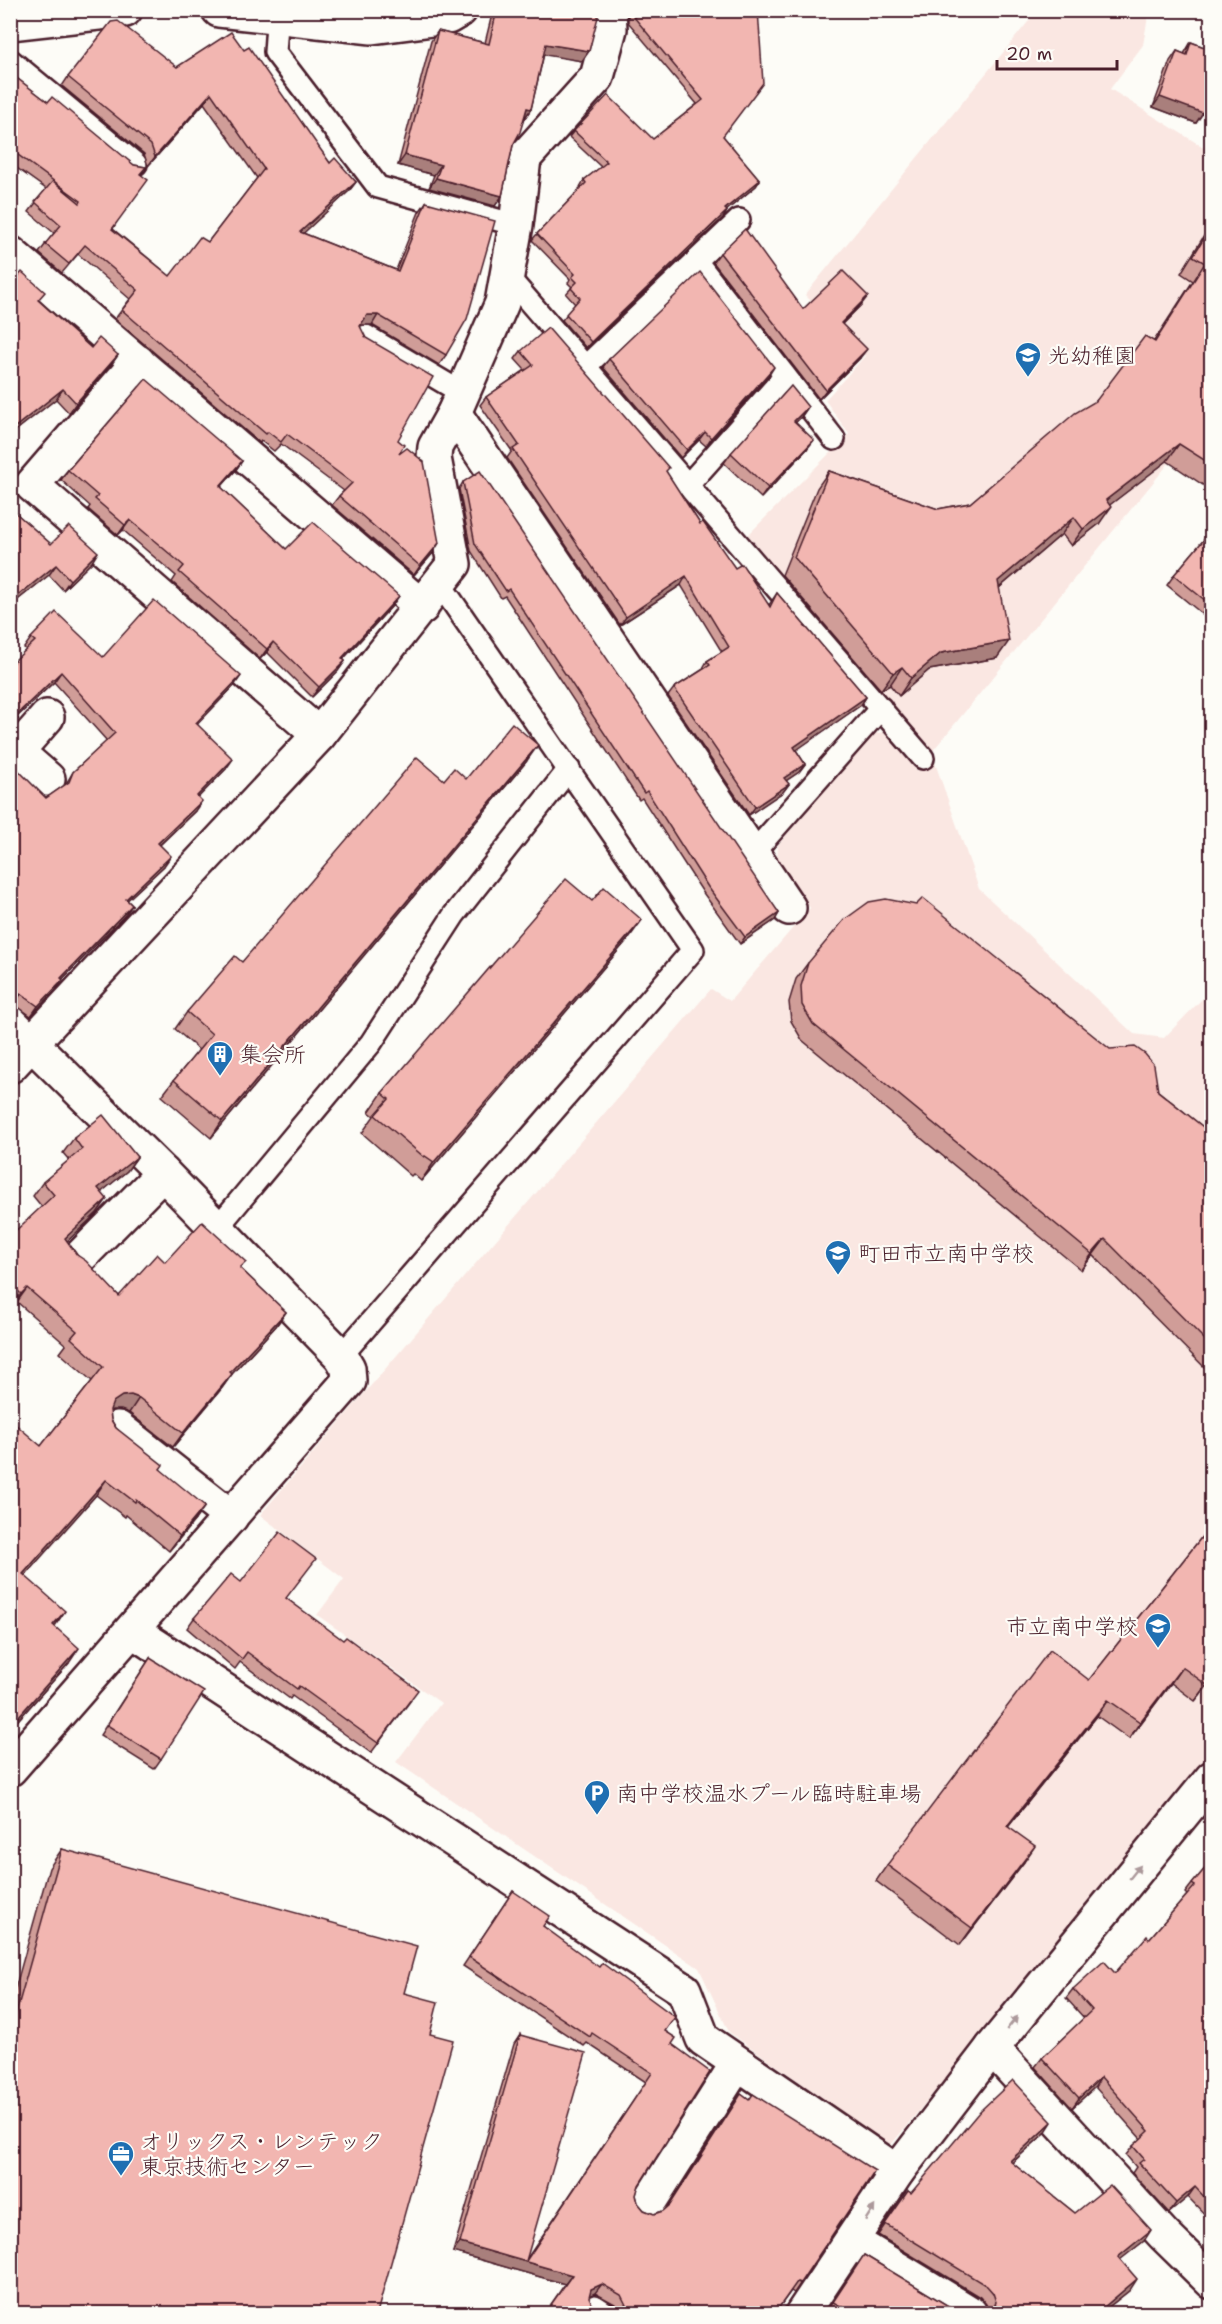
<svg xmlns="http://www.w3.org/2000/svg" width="1222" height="2324" font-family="'Shantell Sans','Klee One',sans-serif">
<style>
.built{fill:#fae7e2}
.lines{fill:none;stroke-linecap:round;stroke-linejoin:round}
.lane-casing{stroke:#4a1f2b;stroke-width:26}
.street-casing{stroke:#4a1f2b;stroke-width:38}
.lane{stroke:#fdfcf7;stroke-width:21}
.street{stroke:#fdfcf7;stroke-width:33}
.wall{fill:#d09d98;stroke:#4a1f2b;stroke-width:1.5}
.shaded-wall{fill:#a97f7c;stroke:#4a1f2b;stroke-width:1.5}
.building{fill:#f2b6b1;stroke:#4a1f2b;stroke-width:1.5}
.oneway{fill:#ac999b}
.labels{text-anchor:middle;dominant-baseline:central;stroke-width:4.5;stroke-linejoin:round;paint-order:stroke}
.poi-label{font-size:22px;fill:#4a1f2b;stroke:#fdfcf7;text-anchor:start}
</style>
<rect width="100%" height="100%" fill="#fdfcf7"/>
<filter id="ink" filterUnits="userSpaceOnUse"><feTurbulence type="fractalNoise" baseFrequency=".0167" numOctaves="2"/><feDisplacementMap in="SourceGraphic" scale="12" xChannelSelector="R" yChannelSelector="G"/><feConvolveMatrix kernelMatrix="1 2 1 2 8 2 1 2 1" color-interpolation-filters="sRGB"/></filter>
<g filter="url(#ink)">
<g class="built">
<polygon points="1037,11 1149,11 1143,45 1110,89 1211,152 1212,407 1201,424 931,753 748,535 849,434 825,400 865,356 805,295"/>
<polygon points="884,732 917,771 933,757 979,889 1134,1034 1164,1038 1205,996 1211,1003 1211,1756 890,2146 729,2032 699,1968 396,1762 441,1703 317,1615 344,1579 260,1515 711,989 730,1001 810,908 777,860 778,845 872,734"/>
</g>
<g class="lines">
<g class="lane-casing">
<g id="lane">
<polyline points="278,10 275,52 378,187 516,225"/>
<polyline points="10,60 136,164"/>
<polyline points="696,261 834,439"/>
<polyline points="508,277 923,758"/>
<polyline points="366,336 462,393"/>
<polyline points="586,366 739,220"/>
<polyline points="688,485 785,376"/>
<polyline points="752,854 881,708"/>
<polyline points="217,1228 371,1043 454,915 569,769"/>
<polyline points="341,1356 693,950 440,584"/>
<polyline points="595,2306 607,2314"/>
</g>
</g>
<g class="street-casing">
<g id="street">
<polyline points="219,10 372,27 448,17 460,10"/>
<polyline points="10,23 125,10"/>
<polyline points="10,253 422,607"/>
<polyline points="138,362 32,485 319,735"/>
<polyline points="454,413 789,908"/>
<polyline points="17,752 48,779"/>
<polyline points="10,759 47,717"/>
<polyline points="10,1022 163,1173 341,1356 348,1368 349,1381 10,1769"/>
<polyline points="10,1066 319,735 454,564 434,458 435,447 454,413 502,303 516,225 524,158 597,77 610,29 609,10"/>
<polyline points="80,1257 163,1173"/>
<polyline points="118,1428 231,1517"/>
<polyline points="133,1631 684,1990 703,2039 897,2172"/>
<polyline points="992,2048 1164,2235 1212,2282"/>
<polyline points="648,2204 737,2064"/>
<polyline points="852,2241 970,2313"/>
<polyline points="802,2314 897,2172 992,2048 1212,1778"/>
</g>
</g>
<use href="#lane" class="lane"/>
<use href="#street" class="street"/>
</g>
<g class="wall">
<polygon points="493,10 598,10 589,51 582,61 544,54 531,109 524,119 513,145 502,196 495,206 429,188 434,175 398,165 431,41 438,31 485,43"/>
<polygon points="628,10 758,10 723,136 760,180 756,186 727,210 727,211 723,218 586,348 562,320 575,304 566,294 572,287 568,283 570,279 532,240 537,234 581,188 580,187 584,180 601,167 569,137 574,131 653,139 697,104 628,22"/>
<polygon points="1207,10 1212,10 1212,23"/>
<polygon points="1191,42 1212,50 1212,117 1202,114 1196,123 1153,107 1170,61 1177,51 1184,54"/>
<polygon points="244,50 330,163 356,182 349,191 303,233 396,270 419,212 426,202 446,355 439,365 372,325 361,325 360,326 398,440 399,454 433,553 414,575 332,505 339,496 344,491 281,444 274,451 261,441 260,443 115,319 130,299 78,254 62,273 39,253 54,233 29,212 46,189 10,163 10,73 48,102 134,165 146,167 141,175 113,229 170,276 208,242 257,178 204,103 148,166 144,154 62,86 68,77 177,67"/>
<polygon points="1212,223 1212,491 1167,461 1109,505 1099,524 1071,546 1062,534 999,588 997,658 929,670 899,696 890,685 881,690 782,575 817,488 829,471 938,509 970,503 1096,401 1154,341 1193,281 1181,273"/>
<polygon points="720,253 803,309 861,305 842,324 860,358 819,399 713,262"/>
<polygon points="10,280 39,300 91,348 118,355 111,365 69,413 56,399 10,435"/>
<polygon points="521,351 666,472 700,524 735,568 769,605 777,593 866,697 861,705 796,750 805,764 799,772 786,781 789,784 783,792 749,815 668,696 674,688 702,670 707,661 722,652 681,585 620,625 507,458 512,451 480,405 486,397 525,370 515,359"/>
<polygon points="609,359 769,375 706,446 699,440 681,458 603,367"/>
<polygon points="808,407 801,417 795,423 807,449 761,498 724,463 731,453"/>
<polygon points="242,461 235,471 221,487 286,549 392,606 343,659 345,661 338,671 312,697 267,652 260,659 172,582 176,576 123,530 118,535 88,509 90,506 61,480 68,470"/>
<polygon points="463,482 779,913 775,920 740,944 704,894 642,798 639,800 505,596 501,598 471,551 459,489"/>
<polygon points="10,508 51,544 92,562 63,590 49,575 10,606"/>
<polygon points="1212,530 1212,622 1167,585 1174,575"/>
<polygon points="31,638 103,657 234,686 197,724 226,769 198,797 195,811 160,845 164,866 127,900 132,905 125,915 62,979 56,990 31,1016 14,1004 10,1004 10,765 46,798 66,784 73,772 107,741 54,682 16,718 18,719 10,730 10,665 26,650 24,648"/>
<polygon points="526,762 211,1138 162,1096 174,1080 199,1050 175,1029 187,1012 444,780 466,779"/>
<polygon points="629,938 421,1181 413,1174 411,1176 362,1133 374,1116 369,1112 382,1093"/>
<polygon points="808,963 1158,1091 1212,1134 1212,1375 1093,1255 1081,1270 802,1040 791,1021 789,1002 796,979"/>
<polygon points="74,1138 137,1157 127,1171 101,1192 97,1213 67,1241 77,1255 119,1296 165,1262 241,1269 286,1312 276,1326 232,1374 222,1388 173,1447 129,1413 121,1410 112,1410 110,1412 111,1420 116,1428 160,1469 195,1520 169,1551 126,1515 125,1517 96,1495 24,1575 54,1627 69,1663 10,1729 10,1427 41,1446 92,1381 60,1353 66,1345 17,1302 10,1309 10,1236 42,1207 33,1196 43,1182 69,1160 63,1153"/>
<polygon points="1212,1524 1212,1680 1195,1701 1171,1683 1129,1739 1097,1716 1008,1827 1024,1862 960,1945 876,1881 887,1865 1089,1680"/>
<polygon points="241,1582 286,1598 411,1700 371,1753 292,1696 290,1699 240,1662 235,1669 187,1628 194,1618"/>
<polygon points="150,1658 161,1759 154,1769 100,1735"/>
<polygon points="62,1849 404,1993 430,2034 10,2313 10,2007 49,1868"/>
<polygon points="1212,1860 1212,2222 1188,2197 1169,2213 1132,2173 1136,2167 1126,2155 1133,2146 1141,2139 1095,2087 1072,2108 1035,2067 1042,2058 1084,2018 1066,1998 1073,1989 1115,1973 1149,1939 1187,1895 1185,1893 1192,1884"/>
<polygon points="513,1891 543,1926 665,2031 672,2044 636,2195 638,2203 644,2210 654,2214 663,2211 669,2206 741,2094 749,2100 875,2171 794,2293 791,2291 775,2313 619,2313 615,2304 595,2293 545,2313 565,2284 453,2252 514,2044 520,2035 526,2260 646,2082 587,2043 584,2046 463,1966"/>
<polygon points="1045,2133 1012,2163 1075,2213 1144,2241 1120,2259 1130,2290 1101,2313 988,2313 986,2304 980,2297 878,2235 908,2191 911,2193"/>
<polygon points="864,2255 960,2313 828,2313 826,2312"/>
</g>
<g class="shaded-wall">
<polygon points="546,44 589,51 582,61 539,54"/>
<polygon points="211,93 204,103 148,166 155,157"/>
<polygon points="1160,97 1206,103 1212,105 1212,117 1202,114 1196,123 1153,107"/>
<polygon points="527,108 531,109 524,119"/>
<polygon points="405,155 441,165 434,175 398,165"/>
<polygon points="436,178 502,196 495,206 429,188"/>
<polygon points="760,180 756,186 721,215 725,209"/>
<polygon points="356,182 349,191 294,242 300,232"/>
<polygon points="727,211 723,218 586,348 591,342"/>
<polygon points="868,296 861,305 834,332 841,323"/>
<polygon points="367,315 378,315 372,325 360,325"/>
<polygon points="867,349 860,358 819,399 826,390"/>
<polygon points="118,355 111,365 69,413 76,403"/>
<polygon points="774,367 769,375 706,446 711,438"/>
<polygon points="63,389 56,399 10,435 10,431"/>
<polygon points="808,407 801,417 787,431 794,421"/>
<polygon points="705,432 699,440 681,458 687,450"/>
<polygon points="814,440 807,449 761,498 768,488"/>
<polygon points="1179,444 1167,461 1094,517 1106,500"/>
<polygon points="242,461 235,471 213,496 220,486"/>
<polygon points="1111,507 1099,524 1071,546 1083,529"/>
<polygon points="1074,517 1062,534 986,599 998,581"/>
<polygon points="130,520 123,530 118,535 125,525"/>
<polygon points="439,543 433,553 414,575 420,566"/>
<polygon points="98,552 92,562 63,590 70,580"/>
<polygon points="56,565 49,575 10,606 10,602"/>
<polygon points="686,576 681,585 620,625 626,617"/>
<polygon points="399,596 392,606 335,668 342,658"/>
<polygon points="1009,641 997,658 929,670 899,696 911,678 941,653"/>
<polygon points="273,642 267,652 260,659 267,649"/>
<polygon points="345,661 338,671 312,697 319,687"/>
<polygon points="902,667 890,685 881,690 893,673"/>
<polygon points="61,672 54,682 10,723 15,716"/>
<polygon points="241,676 234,686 189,733 196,723"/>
<polygon points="866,697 861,705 788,756 794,747"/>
<polygon points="538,745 526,762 211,1138 222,1121"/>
<polygon points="233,759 226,769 190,806 197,796"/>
<polygon points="805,764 799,772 778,786 784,778"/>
<polygon points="789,784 783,792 749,815 755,807"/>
<polygon points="202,801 195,811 151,853 158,843"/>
<polygon points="171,856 164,866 119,908 126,899"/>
<polygon points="132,905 125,915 54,988 61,978"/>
<polygon points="779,913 775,920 740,944 745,937"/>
<polygon points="642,920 629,938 421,1181 434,1162"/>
<polygon points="63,980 56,990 31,1016 38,1006"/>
<polygon points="11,994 21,994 14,1004 10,1004 10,995"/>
<polygon points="137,1157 127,1171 88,1203 98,1188"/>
<polygon points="107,1199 97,1213 55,1253 65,1238"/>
<polygon points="1105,1239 1093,1255 1081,1270 1092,1254"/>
<polygon points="27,1288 17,1302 10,1309 21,1294"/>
<polygon points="286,1312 276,1326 220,1387 230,1372"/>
<polygon points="232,1374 222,1388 173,1447 183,1433"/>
<polygon points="131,1395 139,1398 129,1413 121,1410 112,1410 103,1417 113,1402 122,1396"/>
<polygon points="106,1480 96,1495 13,1589 23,1574"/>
<polygon points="205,1506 195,1520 169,1551 180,1536"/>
<polygon points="65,1611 55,1626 42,1640 53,1625"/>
<polygon points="79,1648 69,1663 10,1729 10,1726"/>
<polygon points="1182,1667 1171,1683 1129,1739 1140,1722"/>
<polygon points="1212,1679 1212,1680 1195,1701"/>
<polygon points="1108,1700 1097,1716 996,1842 1007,1826"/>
<polygon points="1035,1846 1024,1862 960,1945 972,1928"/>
<polygon points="1101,2077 1095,2087 1072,2108 1079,2098"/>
<polygon points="1052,2122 1045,2133 1003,2171 1010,2161"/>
<polygon points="1195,2187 1188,2197 1169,2213 1176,2203"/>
<polygon points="1151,2230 1144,2241 1111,2267 1118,2257"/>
<polygon points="460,2243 572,2275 565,2284 453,2252"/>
<polygon points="1137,2279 1130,2290 1101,2313 1097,2313"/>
<polygon points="602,2284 595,2293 585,2298 591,2289"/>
</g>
<g class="building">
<polygon points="497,10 598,10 598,17 589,51 546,44 531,109 527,108 520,132 513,145 502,196 436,178 441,165 405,155 438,31 489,44"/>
<polygon points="632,10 758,10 763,83 723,136 760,180 725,209 727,211 591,342 566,314 580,298 571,288 577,282 572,277 575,274 537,234 586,183 584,180 607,162 574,131 608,95 653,139 703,100 633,16"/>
<polygon points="118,21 177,67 231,32 244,50 249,47 330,163 335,158 356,182 300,232 398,271 426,202 495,221 467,319 446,355 378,315 367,315 360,326 366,338 433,377 398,440 404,445 399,454 407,448 424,462 439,543 420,566 339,496 352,483 287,434 281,442 268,432 266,434 122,310 138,290 85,245 69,264 45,244 61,225 35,202 53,181 80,203 81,201 10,149 10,73 48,102 52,97 134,165 146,167 140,174 148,180 112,229 170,276 200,237 208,242 264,169 211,93 155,157 151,145 68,77 111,22"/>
<polygon points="1191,42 1212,50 1212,105 1206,103 1203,113 1160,97 1177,51 1187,55"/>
<polygon points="1212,226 1212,465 1179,444 1106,500 1111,507 1083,529 1074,517 998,581 1009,641 941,653 911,678 902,667 893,673 794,557 829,471 938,509 970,503 1075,413 1096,401 1145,336 1155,342 1205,263 1193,256"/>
<polygon points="745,229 803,309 843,271 868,296 841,323 867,349 826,390 720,253"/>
<polygon points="22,272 45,292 38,300 91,348 99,338 118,355 76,403 63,389 10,431 10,280 13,282"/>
<polygon points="700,272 774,367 711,438 705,432 687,450 609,359"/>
<polygon points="548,328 669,468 666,471 700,524 703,522 735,568 742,564 770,607 777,593 866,697 794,747 805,764 784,778 789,784 755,807 674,688 710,665 707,661 729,647 686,576 626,617 513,449 519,445 486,397 533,365 521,351"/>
<polygon points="146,379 242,461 220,486 286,549 313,522 399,596 342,658 345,661 319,687 273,642 267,649 179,572 184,566 130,520 125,525 95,499 98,496 68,470"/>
<polygon points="791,386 808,407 794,421 814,440 768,488 731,453"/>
<polygon points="480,471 779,913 745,937 708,887 647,791 644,793 509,589 506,591 475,544 463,482"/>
<polygon points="10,508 51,544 69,526 98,552 70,580 56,565 10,602"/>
<polygon points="1212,530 1212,606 1174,575"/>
<polygon points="154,600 241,676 196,723 233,759 197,796 202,801 158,843 171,856 126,899 132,905 61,978 63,980 38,1006 21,994 10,995 10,833 17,826 10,819 10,765 15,767 46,798 69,782 73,772 115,733 61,672 15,716 18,719 10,728 10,665 35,641 31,638 56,612 103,657"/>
<polygon points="512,723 538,745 222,1121 174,1080 212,1034 187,1012 235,956 242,962 417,757 444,780 454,768 466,779"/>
<polygon points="566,879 592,901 604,887 642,920 434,1162 425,1156 424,1157 375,1115 389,1099 382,1093"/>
<polygon points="923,898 1110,1049 1135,1047 1145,1054 1154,1065 1158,1091 1212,1134 1212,1347 1105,1239 1092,1254 813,1024 802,1005 801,986 808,963 844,920 869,902 886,899 916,905"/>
<polygon points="103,1115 137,1157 98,1188 107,1199 65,1238 77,1255 86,1261 119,1296 157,1254 165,1262 202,1222 246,1262 240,1268 286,1312 230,1372 232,1374 183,1433 139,1398 131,1395 122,1396 113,1402 110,1410 111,1420 116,1428 163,1465 160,1469 205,1506 180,1536 136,1500 135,1502 106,1480 23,1574 65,1611 53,1625 79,1648 10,1726 10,1427 14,1423 41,1446 103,1367 71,1338 77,1331 27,1288 21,1294 10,1283 10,1236 54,1195 43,1182 82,1149 74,1138"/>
<polygon points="1212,1524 1212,1679 1207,1685 1182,1667 1140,1722 1108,1700 1007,1826 1035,1846 972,1928 887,1865 1050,1650 1089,1680"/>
<polygon points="280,1532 316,1559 286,1598 343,1640 346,1637 418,1690 378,1743 299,1686 297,1689 247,1652 242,1659 194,1618 231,1574 241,1582"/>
<polygon points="150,1658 204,1692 161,1759 107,1725"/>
<polygon points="62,1849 417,1946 404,1993 438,2002 430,2034 453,2040 377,2313 10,2313 10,2035"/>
<polygon points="1212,1860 1212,2205 1195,2187 1176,2203 1139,2163 1144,2159 1133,2146 1149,2131 1101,2077 1079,2098 1042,2058 1092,2010 1073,1989 1104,1961 1115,1973 1147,1936 1149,1939 1195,1886 1192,1884"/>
<polygon points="513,1891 550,1916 543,1926 599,1967 602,1963 675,2017 665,2031 676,2038 672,2044 710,2072 639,2185 636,2195 638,2203 644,2210 654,2214 663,2211 670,2205 741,2094 749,2100 753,2094 875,2171 800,2283 797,2282 775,2313 683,2313 677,2309 674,2313 621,2313 624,2312 626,2305 621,2295 602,2284 591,2289 589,2297 594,2308 605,2313 545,2313 572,2275 460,2243 520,2035 586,2053 526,2261 652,2073 592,2033 590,2037 469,1957"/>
<polygon points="1013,2080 1052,2122 1010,2161 1075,2213 1110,2185 1151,2230 1118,2257 1137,2279 1097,2313 992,2313 996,2302 993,2293 987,2286 885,2224 908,2191 911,2193 980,2111"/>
<polygon points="864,2255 960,2313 853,2313 833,2302"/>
</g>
<defs><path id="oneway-solid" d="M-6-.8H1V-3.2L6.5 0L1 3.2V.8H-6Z" transform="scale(1.5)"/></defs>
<g class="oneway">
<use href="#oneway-solid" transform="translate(1135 1872) rotate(-51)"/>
<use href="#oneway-solid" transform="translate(1012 2023) rotate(-51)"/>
<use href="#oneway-solid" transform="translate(870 2213) rotate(-57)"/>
</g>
</g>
<defs>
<g id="school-pin" transform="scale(1.35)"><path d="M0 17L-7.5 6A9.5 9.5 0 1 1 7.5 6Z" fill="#1f6fb2" stroke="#fdfcf7"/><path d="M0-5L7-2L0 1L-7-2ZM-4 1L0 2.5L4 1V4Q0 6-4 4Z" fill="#fff"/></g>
<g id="building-pin" transform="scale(1.35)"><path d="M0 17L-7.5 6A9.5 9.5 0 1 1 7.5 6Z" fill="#1f6fb2" stroke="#fdfcf7"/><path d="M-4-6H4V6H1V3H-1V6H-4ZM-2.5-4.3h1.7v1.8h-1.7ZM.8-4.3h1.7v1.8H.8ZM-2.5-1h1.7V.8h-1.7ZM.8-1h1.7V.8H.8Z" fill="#fff"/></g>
<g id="parking-pin" transform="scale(1.35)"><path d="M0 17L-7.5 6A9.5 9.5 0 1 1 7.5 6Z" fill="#1f6fb2" stroke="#fdfcf7"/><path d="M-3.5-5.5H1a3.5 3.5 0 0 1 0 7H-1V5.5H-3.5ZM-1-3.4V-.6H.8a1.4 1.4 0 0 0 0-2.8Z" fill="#fff"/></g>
<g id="office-pin" transform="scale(1.35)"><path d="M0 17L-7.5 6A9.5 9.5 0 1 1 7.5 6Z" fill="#1f6fb2" stroke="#fdfcf7"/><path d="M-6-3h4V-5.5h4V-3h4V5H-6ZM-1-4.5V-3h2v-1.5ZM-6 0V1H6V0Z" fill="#fff"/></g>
</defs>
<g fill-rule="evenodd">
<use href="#school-pin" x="1028" y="355"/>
<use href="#building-pin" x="220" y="1054"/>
<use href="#school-pin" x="838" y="1253"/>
<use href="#school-pin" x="1158" y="1626"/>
<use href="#parking-pin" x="597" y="1793"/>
<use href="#office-pin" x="121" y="2154"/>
</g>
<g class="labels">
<g class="poi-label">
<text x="1048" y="355">光幼稚園</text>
<text x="240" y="1054">集会所</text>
<text x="858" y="1253">町田市立南中学校</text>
<text x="1138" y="1626" text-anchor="end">市立南中学校</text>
<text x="616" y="1793">南中学校温水プール臨時駐車場</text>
<text x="140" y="2141">オリックス・レンテック<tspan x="140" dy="25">東京技術センター</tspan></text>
</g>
</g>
<rect width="1222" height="2324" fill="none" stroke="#fdfcf7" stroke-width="36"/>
<rect x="18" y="18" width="1186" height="2288" fill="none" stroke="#4a1f2b" stroke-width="2" filter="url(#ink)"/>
<path d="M997 60v9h120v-9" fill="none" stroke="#4a1f2b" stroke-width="3"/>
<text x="1006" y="60" font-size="18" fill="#4a1f2b" stroke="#fdfcf7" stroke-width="4.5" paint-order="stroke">20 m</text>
</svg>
